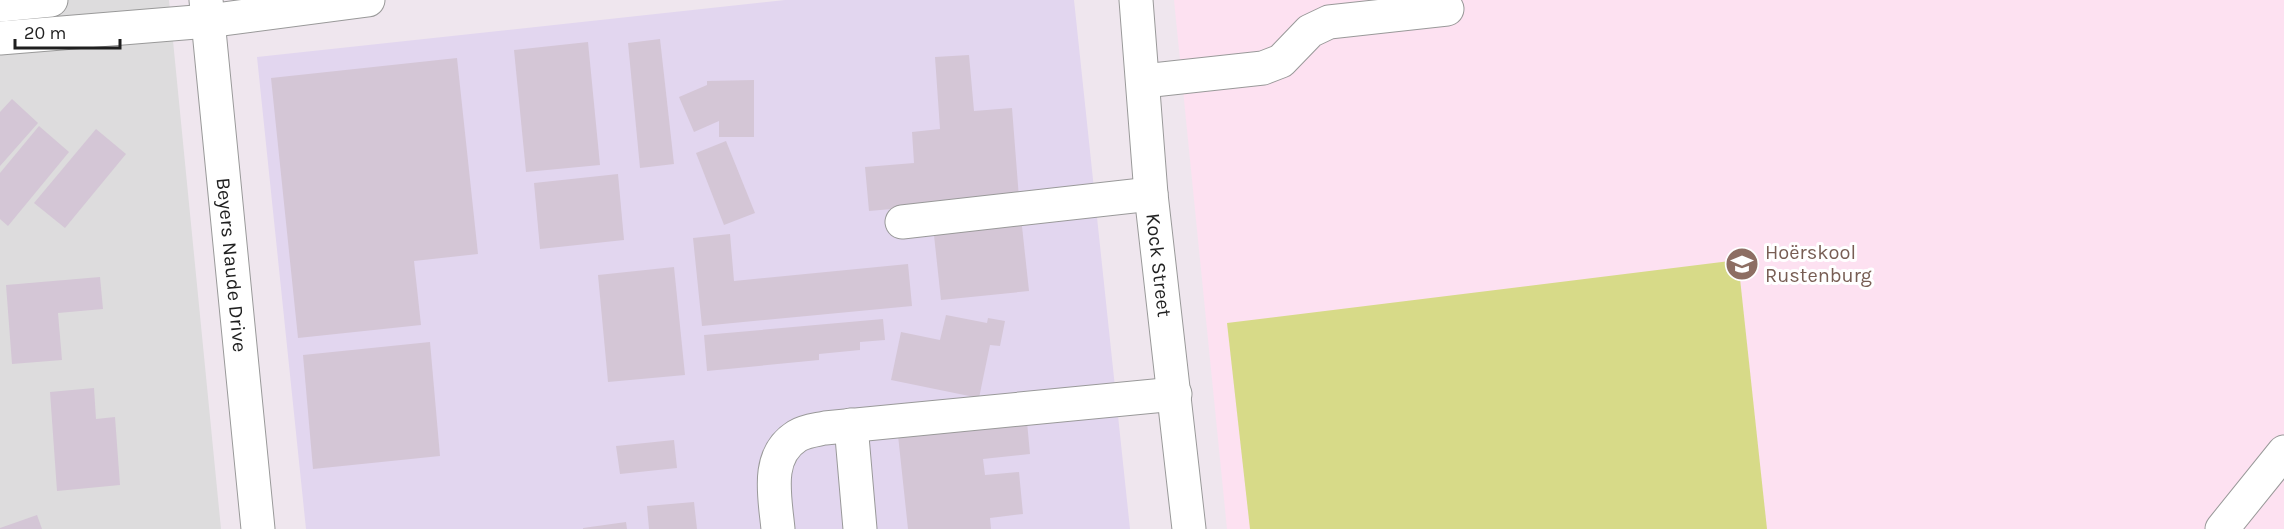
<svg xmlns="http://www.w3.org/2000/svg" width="2284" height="529" font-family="Karla,sans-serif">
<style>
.residential{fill:#dddcdd}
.commercial{fill:#e2d6ef}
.education{fill:#fde1f1}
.pitch{fill:#d7da88}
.building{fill:#d4c6d6}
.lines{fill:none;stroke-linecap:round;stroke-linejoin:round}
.minor-casing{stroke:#999;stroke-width:35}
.minor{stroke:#fff;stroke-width:33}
.labels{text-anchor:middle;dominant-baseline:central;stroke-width:6;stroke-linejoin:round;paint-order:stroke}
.education-label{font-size:20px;fill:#785e54;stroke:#fff;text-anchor:start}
.street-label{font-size:20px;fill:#1f1f1f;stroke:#fff}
</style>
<rect width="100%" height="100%" fill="#efe6ee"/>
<polygon class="residential" points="0,0 169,0 221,529 0,529"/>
<polygon class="commercial" points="785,0 1074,0 1130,529 306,529 257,57"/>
<polygon class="education" points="1174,0 2284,0 2284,529 1227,529"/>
<polygon class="pitch" points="1738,260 1767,529 1250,529 1227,323"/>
<g class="building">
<polygon points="660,39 674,164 640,168 628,43"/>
<polygon points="588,42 600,165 526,172 514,50"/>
<polygon points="969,55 974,111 1012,108 1019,198 869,211 865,167 914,163 912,132 940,129 935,57"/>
<polygon points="457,58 478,254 414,261 421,325 298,338 271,78"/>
<polygon points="754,80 754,137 719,137 719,121 694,132 679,97 707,85 707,81"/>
<polygon points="12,99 38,123 0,166 0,112"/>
<polygon points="39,126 69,152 8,226 0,219 0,173"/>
<polygon points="96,129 126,154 65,228 34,203"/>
<polygon points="726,141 755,213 724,225 696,153"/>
<polygon points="618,174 624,240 540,249 534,183"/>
<polygon points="1021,217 1029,291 941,300 933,226"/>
<polygon points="730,234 734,281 908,264 912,306 702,326 693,238"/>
<polygon points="674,267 685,375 608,382 598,275"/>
<polygon points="100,277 103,309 58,313 62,360 12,364 6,285"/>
<polygon points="946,315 987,323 988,318 1005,321 1000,346 990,345 979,398 891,380 901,332 940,340"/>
<polygon points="883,319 885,340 860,342 860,350 819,354 819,360 707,371 704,335"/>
<polygon points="430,342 440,456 313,469 303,355"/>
<polygon points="94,388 96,419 115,417 120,485 57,491 50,392"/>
<polygon points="1026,411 1030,454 983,459 985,475 1019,472 1023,514 990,518 991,529 908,529 897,426"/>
<polygon points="674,440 677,468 620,474 616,446"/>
<polygon points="694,502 697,529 649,529 647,506"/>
<polygon points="37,515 42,529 0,529 0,528"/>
<polygon points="626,522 627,529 583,529 583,528"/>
</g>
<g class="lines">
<g class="minor-casing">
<g id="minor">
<path id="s1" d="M206,0L258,529"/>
<path id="s2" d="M1136,0L1151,194L1189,529"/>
<polyline points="0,5 51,0"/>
<polyline points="0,38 208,21 368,0"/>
<polyline points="1144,81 1263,68 1281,61 1310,31 1329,22 1447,9"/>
<polyline points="902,222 1151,194"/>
<polyline points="851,425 860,529"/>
<path d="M778,529C775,497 765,456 797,436C805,431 816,430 825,428L1175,394"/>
<polyline points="2222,529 2284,452"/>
</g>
</g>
<use href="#minor" class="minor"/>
</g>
<defs>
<g id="university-disc" transform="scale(1.725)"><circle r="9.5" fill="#8d6e63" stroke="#fff"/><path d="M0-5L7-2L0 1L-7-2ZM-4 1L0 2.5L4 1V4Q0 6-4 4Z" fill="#fff"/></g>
</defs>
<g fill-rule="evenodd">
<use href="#university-disc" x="1742" y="264"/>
</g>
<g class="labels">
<g class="education-label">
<text x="1765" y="252">Hoërskool<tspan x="1765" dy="23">Rustenburg</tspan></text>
</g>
<g class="street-label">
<text stroke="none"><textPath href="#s1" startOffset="266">Beyers Naude Drive</textPath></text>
<text stroke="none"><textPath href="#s2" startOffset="266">Kock Street</textPath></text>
</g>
</g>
<path d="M15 39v9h105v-9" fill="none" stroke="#1f1f1f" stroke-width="3"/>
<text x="24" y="39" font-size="18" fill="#1f1f1f" stroke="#ffffff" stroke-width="4.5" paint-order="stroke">20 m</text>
</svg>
